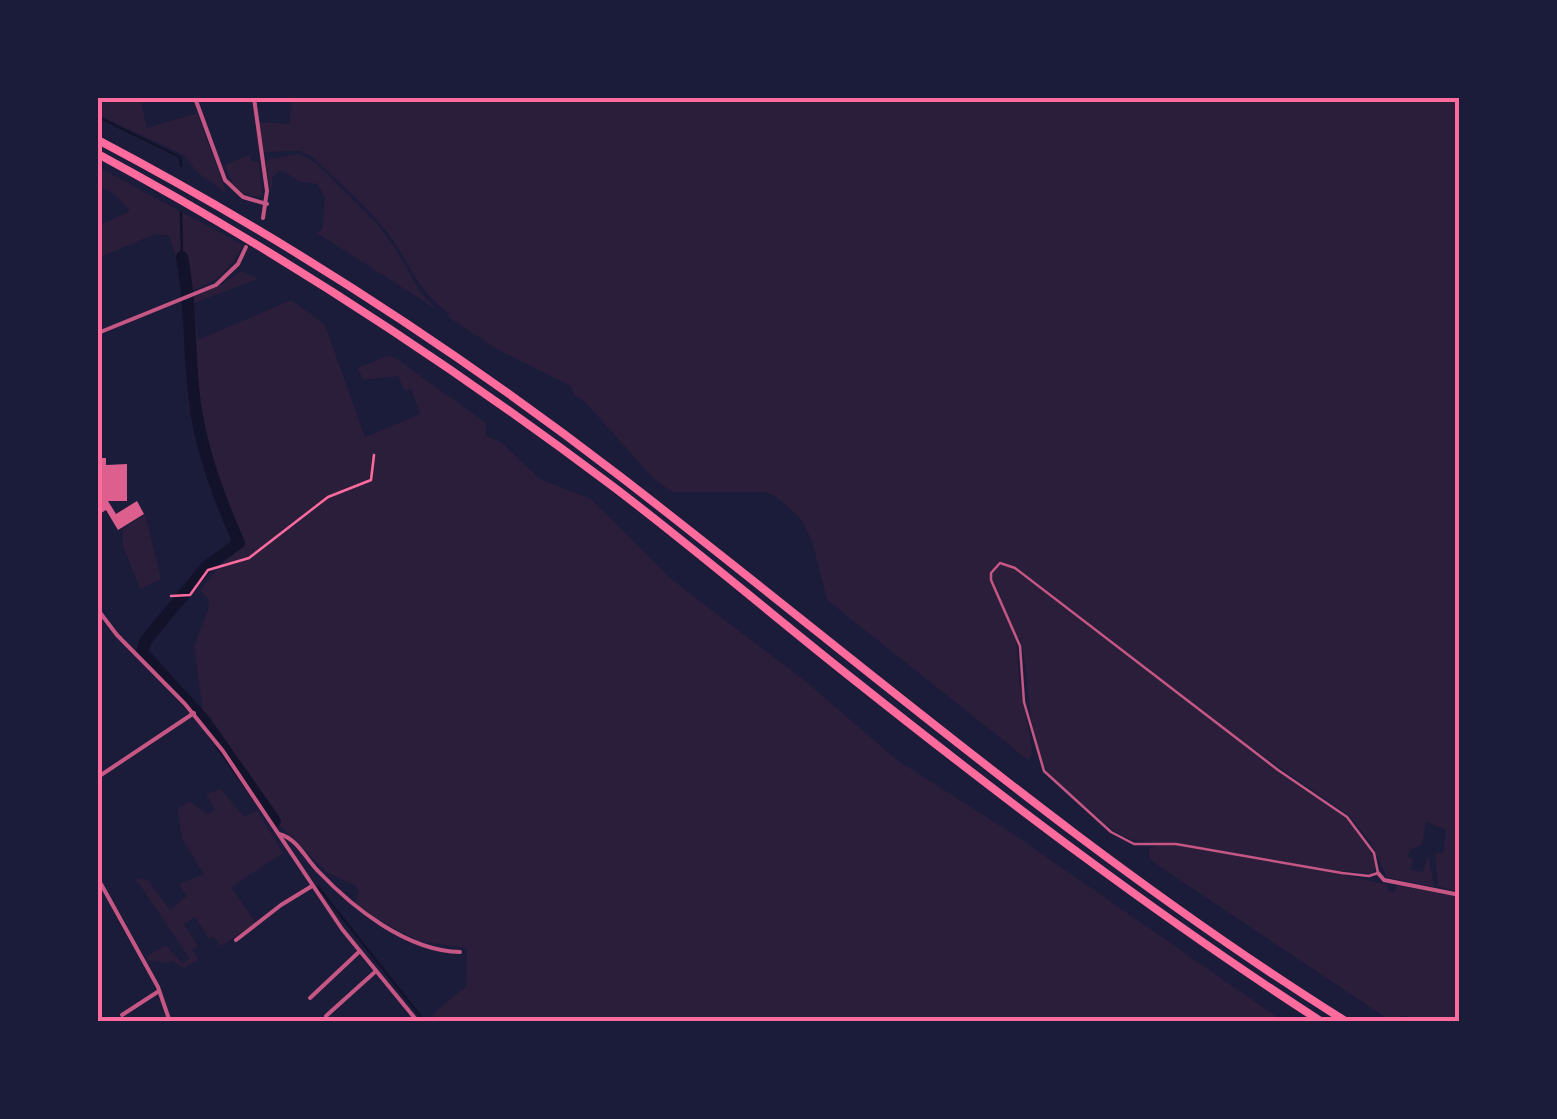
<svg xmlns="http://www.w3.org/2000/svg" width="1557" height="1119" font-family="'PT Sans',sans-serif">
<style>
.green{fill:#2a1e3b}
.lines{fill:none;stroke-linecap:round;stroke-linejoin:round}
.stream{stroke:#12122b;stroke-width:2.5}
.river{stroke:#12122b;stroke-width:12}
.building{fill:#dd5f8e}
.path{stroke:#ff6b9d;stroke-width:2.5}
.service{stroke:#c65784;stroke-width:2.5}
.minor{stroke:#c65784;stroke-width:4}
.motorway{stroke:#ff6b9d;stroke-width:8}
.neatline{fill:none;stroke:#ff6b9d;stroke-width:4}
</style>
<rect width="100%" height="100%" fill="#1b1b3a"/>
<g class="green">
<polygon points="98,98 140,98 147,128 197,113 227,194 197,172 184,155 98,115"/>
<path d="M292,98H1459V892L1438,886L1435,853H1443L1446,830L1426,822L1422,845L1410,850L1408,856L1413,859L1410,870L1423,872L1427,857L1429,858L1434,887L1387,877L1370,841L1347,814L1250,747L1248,749C1280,777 1378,821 1375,869L1371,874L1345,871L1344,875L1386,884L1389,891L1394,893L1397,885L1459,897V1021H1413L1405,1015L1395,1020L1388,1019L1153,862L1149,856V848L1164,843C1126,843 1118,835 1090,810C1076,798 1054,783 1045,767C1025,727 1031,679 1020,638L1016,639L1019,680L1031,742L1032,754L1028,760L827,600L812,541L801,519L777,497L764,492H672L653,478L584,401L574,395L571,386L497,349L448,317L449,313C415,291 407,254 381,225C360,200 335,180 313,157L300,151L264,152L258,122L289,124Z"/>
<polygon points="298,154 315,162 379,226 397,251 420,292 436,309 317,233 322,229 325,199 318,184 301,182 281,170 272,177 273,186 270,188 266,160"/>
<path d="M249,155L251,161L259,162L262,196C241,199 230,184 225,165Z"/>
<path d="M98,167L243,245C232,268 213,286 188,291L185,261L176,257L169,236L155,234L98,258V226L130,211L118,197L98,185Z"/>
<polygon points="241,271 258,279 194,303 198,340 291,300 325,325 365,437 420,414 411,389 404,390 398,376 363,380 358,368 387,356 394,357 486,423 486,436 501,442 540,479 591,499 671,579 809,684 897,760 1019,838 1283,1021 433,1021 435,1012 466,986 467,948 418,941 354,906 359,891 354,885 328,873 275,821 204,720 194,646 209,608 208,599 200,590 239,543 215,491 196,411 189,413 185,370 190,368 194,383 190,299 223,284"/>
<polygon points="145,514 161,579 140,589 123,546 123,529"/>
<polygon points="221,789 244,817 257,810 283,853 231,887 256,923 221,946 213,936 209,939 195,917 184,924 198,946 193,950 198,960 184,968 173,961 167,963 148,960 147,956 166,945 182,963 190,959 135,878 148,880 170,910 187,896 179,884 204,874 183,841 177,810 189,801 208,814 215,809 206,794"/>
</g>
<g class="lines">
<g class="stream">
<polyline points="98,117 180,157 181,166"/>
<polyline points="181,212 182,257"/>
<polyline points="318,887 425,1022"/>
</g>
<path class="river" d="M182,257C192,307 188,360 196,411C204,458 220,500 239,543L207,566L146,640L142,652L204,720L275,821"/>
</g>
<polygon class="building" points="98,458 106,458 106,465 127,464 127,501 108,501 116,514 137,501 144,514 118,530 106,510 98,515"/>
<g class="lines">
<polyline class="path" points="171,596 190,595 208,570 249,558 328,497 371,480 374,455"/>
<polygon class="service" points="1000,563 1015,568 1278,770 1347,817 1374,853 1378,873 1369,876 1342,873 1176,844 1134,844 1111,832 1044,771 1024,702 1020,646 991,580 991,573"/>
<g class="minor">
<polyline points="195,98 225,180 243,197 267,204"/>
<polyline points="254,98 267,191 263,218"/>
<polyline points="98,333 216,285 238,264 246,247"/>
<polyline points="98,610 117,635 185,704 223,751 342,929 418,1022"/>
<polyline points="98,777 194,713"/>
<path d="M279,834C298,839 305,858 318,871C353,908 407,951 460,952"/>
<polyline points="1378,873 1384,880 1460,895"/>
<polyline points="101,884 158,987 170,1022"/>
<polyline points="236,940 281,905 312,886"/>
<polyline points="310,998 360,951"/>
<polyline points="122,1015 159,991"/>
<polyline points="326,1016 376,971"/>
</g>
<g class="motorway">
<path d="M98,140C282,237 456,350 621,477C861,662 1089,861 1347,1022"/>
<path d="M98,154C278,251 447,362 611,485C693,547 772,615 853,679C1004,799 1159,917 1322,1022"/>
</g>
</g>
<rect width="1557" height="1119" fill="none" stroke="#1b1b3a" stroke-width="200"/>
<rect x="100" y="100" width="1357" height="919" class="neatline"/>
</svg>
